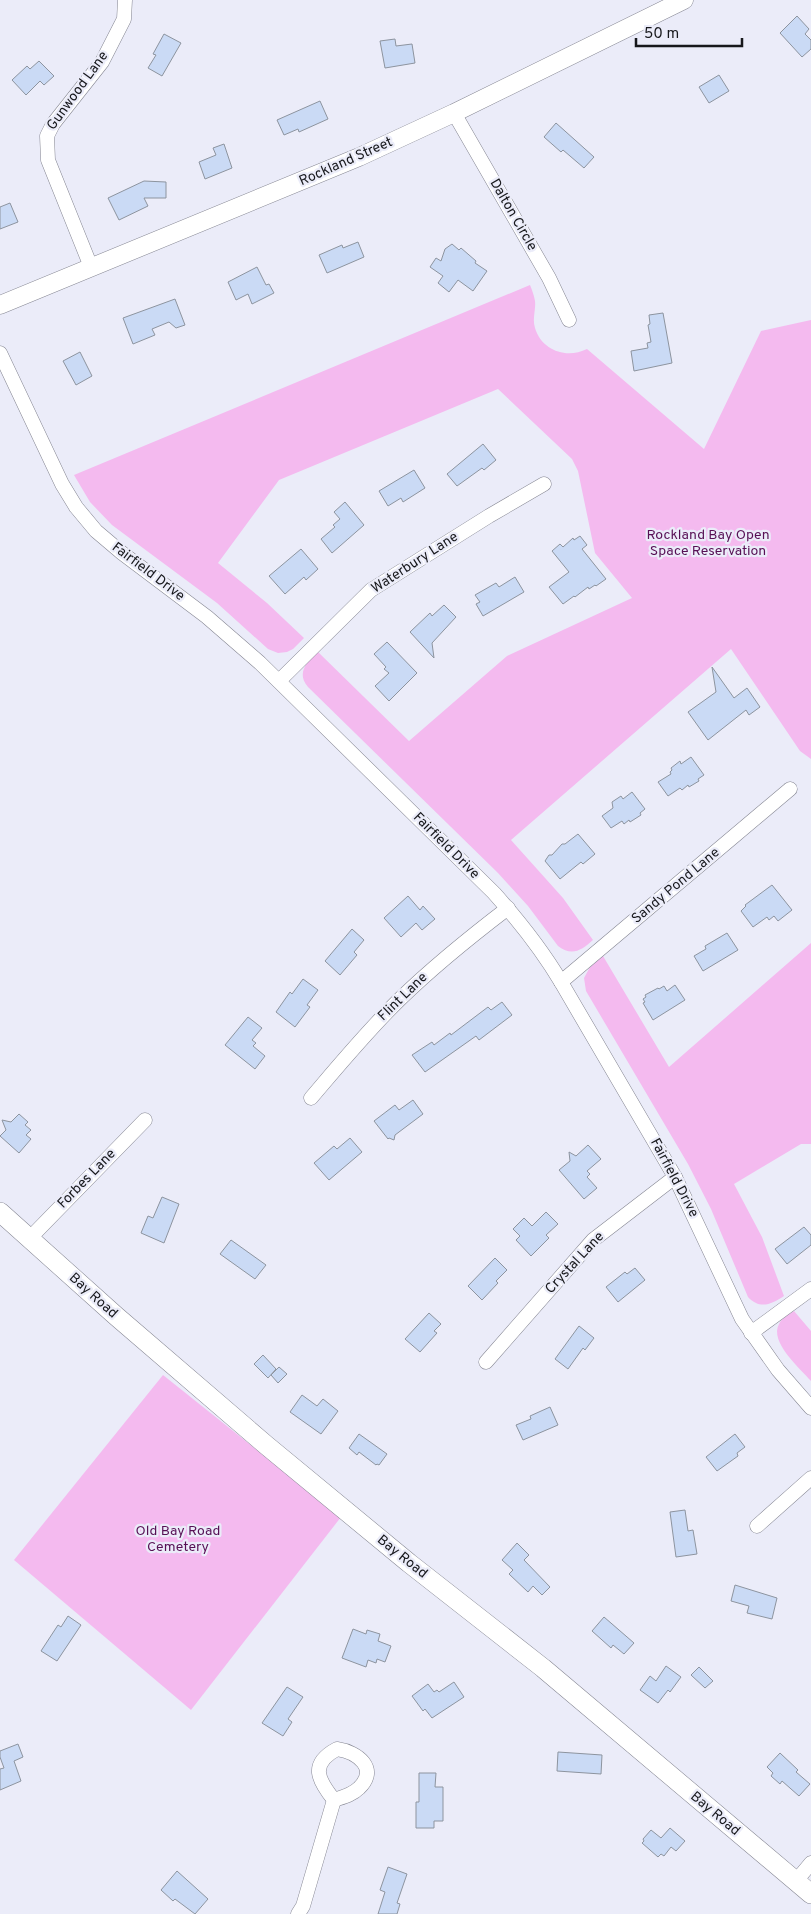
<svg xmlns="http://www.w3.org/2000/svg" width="811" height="1914" font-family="Overpass,sans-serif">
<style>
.green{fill:#f4baef}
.building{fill:#cadaf5;stroke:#8d949f}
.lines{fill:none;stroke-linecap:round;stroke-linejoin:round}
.minor-casing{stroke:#858692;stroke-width:15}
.tertiary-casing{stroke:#858692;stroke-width:19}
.secondary-casing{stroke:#858692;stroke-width:20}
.minor{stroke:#fff;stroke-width:14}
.tertiary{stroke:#fff;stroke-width:18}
.secondary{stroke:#fff;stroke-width:19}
.labels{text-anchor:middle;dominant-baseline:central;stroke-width:4.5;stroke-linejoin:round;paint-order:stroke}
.street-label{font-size:14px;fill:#17181c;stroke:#ebecf9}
.park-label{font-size:14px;fill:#571055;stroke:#ebecf9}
</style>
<rect width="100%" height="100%" fill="#ebecf9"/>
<g class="green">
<path d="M530,285C532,290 534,295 535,301C536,310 532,319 535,328C542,351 567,359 587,349L704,449L761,331L811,320V759L800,751L731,649L511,840L563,898L593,940C582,950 572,957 558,946L528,906L498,873L308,687C296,673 307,662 317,651L409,741L507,656L632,598L595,553L578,471L572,459L498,389L279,480L218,563L267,603L304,638L293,649L287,652L278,653L268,649L217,603L112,525L90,502L74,475Z"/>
<path d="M811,943V1144H801L734,1184L762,1237L784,1296C772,1304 760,1310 748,1297L711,1209L688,1164L586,991L584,978L590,967L603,956L669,1067Z"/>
<path d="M794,1311L811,1331V1381C800,1368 769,1342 779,1324C782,1318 789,1314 794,1311Z"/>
<polygon points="163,1375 341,1517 191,1710 14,1560"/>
</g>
<g class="building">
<polygon points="797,16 809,29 805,34 811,40 811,49 802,57 780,33"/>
<polygon points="164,34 181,43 162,76 148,68 156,55 153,54"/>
<polygon points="395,39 396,46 412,44 415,63 385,68 380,41"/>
<polygon points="39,61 54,76 44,85 40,81 26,95 12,80 27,66 30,69"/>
<polygon points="719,75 729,91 709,103 699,87"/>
<polygon points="320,101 328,119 299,132 298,129 284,135 277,120"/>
<polygon points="556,123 594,157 584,168 563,150 561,152 544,137"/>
<polygon points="224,144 232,168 205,179 199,162 216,155 213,148"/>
<polygon points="144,181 166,182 166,198 144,198 148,206 119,220 108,198"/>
<polygon points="10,203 18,222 0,229 0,207"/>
<polygon points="358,242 364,257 327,273 319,255 342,245 343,248"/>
<polygon points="452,244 459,250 461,248 476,261 475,263 487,271 473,291 458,280 449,292 438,283 443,276 430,267 436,258 441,261 445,249"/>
<polygon points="257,267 266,285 269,284 274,293 252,304 248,294 236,300 228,282"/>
<polygon points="175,299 185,325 176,328 169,322 152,329 155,335 133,344 123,318"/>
<polygon points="663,313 672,363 634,371 631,351 648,348 647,343 651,342 648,325 650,324 649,315"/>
<polygon points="80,352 92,376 76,385 63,361"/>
<polygon points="483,444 496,460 484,470 482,468 457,486 447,474"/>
<polygon points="414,470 425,488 403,502 401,498 388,506 379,491"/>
<polygon points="345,502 364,525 332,553 321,539 335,527 333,525 340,519 334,512"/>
<polygon points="580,536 587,545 582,549 606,579 596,586 595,585 589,589 588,587 575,597 574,596 563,604 549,587 569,572 552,551 560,544 563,547 573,538 574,540"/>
<polygon points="301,549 318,569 306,580 304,577 285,594 269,576"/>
<polygon points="515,577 524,592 483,616 476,604 480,602 475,595 496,583 499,587"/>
<polygon points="444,605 456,617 432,643 434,658 410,632 430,613 432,616"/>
<polygon points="387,642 417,673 389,701 375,686 389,673 384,669 386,667 374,654"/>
<polygon points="712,667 734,698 747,688 760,707 749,715 746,710 708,740 688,712 716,692"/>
<polygon points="691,757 704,775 698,779 699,781 689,787 688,785 682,790 680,788 668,796 658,782 671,774 670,772 672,770 671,768 680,761 681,764"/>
<polygon points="632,792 645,809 640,813 641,815 630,822 629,820 624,824 622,821 611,828 602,816 613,808 612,802 621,796 623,799"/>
<polygon points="578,834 595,854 583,864 581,862 560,879 545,861 549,855 552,855 562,844 565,844"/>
<polygon points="772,885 792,910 778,921 774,916 769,920 767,917 753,927 741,911 746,906 745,905"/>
<polygon points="408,896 420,910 423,906 435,919 422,930 416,923 401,937 384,918"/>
<polygon points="352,929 364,940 354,952 357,955 340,975 325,961"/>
<polygon points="727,933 738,950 703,971 694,956 706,949 705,946"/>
<polygon points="303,979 318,990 307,1005 310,1007 295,1027 276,1012 290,992 292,994"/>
<polygon points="675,985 685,1000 653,1020 643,1003 645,1002 643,999 646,997 645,995 658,988 659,989 664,986 667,991"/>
<polygon points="502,1002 512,1015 479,1040 476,1036 425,1072 412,1055 432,1042 434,1045 450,1033 451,1035 488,1007 491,1010"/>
<polygon points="248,1017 262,1028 252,1040 256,1043 253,1046 265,1056 255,1069 225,1045"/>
<polygon points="413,1100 423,1114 395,1135 394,1140 389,1138 388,1139 374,1121 395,1105 399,1110"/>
<polygon points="19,1114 28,1122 25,1125 31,1130 26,1135 31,1139 19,1153 0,1136 6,1130 2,1120 11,1122"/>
<polygon points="350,1138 362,1152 329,1180 314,1163 334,1146 337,1149"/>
<polygon points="588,1145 601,1159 587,1171 590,1174 587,1177 597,1188 584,1199 559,1170 570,1161 569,1152 576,1156"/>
<polygon points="162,1197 179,1204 164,1243 141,1233 148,1216 153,1218"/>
<polygon points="546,1212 558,1224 546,1235 549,1238 531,1256 516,1240 520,1236 513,1229 524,1218 532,1226"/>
<polygon points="804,1227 811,1235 811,1245 787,1264 775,1249"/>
<polygon points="231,1240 266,1265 255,1279 220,1254"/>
<polygon points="495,1258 507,1270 496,1281 498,1283 482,1300 468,1286"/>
<polygon points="635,1268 645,1280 618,1302 606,1287 625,1272 627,1274"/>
<polygon points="429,1313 441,1324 434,1331 437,1333 420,1352 405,1339"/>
<polygon points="579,1326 594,1338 585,1350 583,1348 568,1369 555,1359"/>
<polygon points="263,1355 276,1369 268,1378 254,1364"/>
<polygon points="279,1367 287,1374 278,1383 271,1375"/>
<polygon points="302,1395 317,1406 323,1399 338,1411 321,1434 290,1412"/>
<polygon points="550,1407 558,1425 523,1440 516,1425 531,1419 530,1416"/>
<polygon points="359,1434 387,1454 379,1465 377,1464 376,1465 359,1452 357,1455 349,1448"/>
<polygon points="735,1434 745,1447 737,1453 738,1456 717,1471 706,1457"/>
<polygon points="685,1510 688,1531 693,1530 697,1554 676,1557 670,1512"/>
<polygon points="517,1543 529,1555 524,1560 550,1587 542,1595 533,1586 528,1592 509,1574 513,1570 502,1560"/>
<polygon points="735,1585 777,1598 772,1619 747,1613 749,1606 731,1601"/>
<polygon points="68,1616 81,1625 57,1661 41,1651 58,1625 61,1627"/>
<polygon points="604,1617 634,1643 624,1654 613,1645 611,1648 592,1631"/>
<polygon points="353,1629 366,1634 367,1630 380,1634 378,1641 391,1646 385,1662 377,1659 376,1663 368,1660 366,1667 342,1658"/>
<polygon points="666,1666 681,1677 670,1692 668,1690 658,1703 640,1690 650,1676 656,1681"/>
<polygon points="699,1667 713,1681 705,1688 691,1675"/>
<polygon points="454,1682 464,1697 432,1718 425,1709 423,1711 412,1696 428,1684 434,1692 437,1690 439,1692"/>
<polygon points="287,1687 303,1697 288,1719 292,1722 283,1736 262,1723"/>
<polygon points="18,1744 23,1757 14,1761 21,1781 0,1790 0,1769 4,1768 0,1757 0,1751"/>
<polygon points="558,1752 602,1755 601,1774 557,1771"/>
<polygon points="780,1753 798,1770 796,1772 810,1784 799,1796 782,1781 780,1784 771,1776 773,1773 767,1767"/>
<polygon points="419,1773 436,1773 435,1787 443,1787 443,1821 434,1821 434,1828 416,1828 416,1802 419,1802"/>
<polygon points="670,1828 685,1841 676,1851 671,1847 664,1856 661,1854 658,1857 642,1843 644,1841 643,1839 651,1830 661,1838"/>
<polygon points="388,1867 407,1874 397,1903 400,1904 397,1914 378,1914 385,1892 380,1890"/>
<polygon points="177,1871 208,1899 195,1914 175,1899 173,1901 161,1890"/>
</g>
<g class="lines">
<g class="minor-casing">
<g id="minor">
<polyline points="454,113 549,278 569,320"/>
<polyline points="91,267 48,160 47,136 53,124 102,62 124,19 125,0"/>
<path d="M0,353L62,484L76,507L96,531L122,553L207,617L260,663L494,893C519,921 542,950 561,982L675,1177L742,1319L778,1370L811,1408"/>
<polyline points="279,681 371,590 489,516 544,484"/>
<polyline points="561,982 790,789"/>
<path d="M311,1098C340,1064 368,1030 400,999C434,966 470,937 508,908"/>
<polyline points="29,1239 145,1120"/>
<polyline points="751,1333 811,1289"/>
<polyline points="486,1362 593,1240 675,1177"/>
<polyline points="757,1526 811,1478"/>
<path d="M337,1749C358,1752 379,1769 359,1788C352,1795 343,1797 334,1800C318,1780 309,1764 337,1749Z"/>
<polyline points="796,1881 811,1863"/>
<polyline points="298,1914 303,1906 334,1800"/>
</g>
</g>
<g class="tertiary-casing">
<polyline id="tertiary" points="0,305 359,157 454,113 684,0"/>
</g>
<g class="secondary-casing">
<polyline id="secondary" points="0,1212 116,1316 266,1445 409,1563 543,1668 811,1894"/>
</g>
<use href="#minor" class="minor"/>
<use href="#tertiary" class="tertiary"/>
<use href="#secondary" class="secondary"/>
</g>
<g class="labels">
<g class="street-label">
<text transform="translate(78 91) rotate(-54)">Gunwood Lane</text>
<text transform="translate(346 162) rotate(-24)">Rockland Street</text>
<text transform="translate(513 215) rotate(60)">Dalton Circle</text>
<text transform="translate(415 563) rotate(-33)">Waterbury Lane</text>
<text transform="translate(148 572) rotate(37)">Fairfield Drive</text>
<text transform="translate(446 846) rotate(45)">Fairfield Drive</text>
<text transform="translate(676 886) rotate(-40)">Sandy Pond Lane</text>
<text transform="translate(403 997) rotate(-44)">Flint Lane</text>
<text transform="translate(674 1178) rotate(62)">Fairfield Drive</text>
<text transform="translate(87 1179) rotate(-46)">Forbes Lane</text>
<text transform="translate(575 1263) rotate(-47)">Crystal Lane</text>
<text transform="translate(93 1296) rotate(42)">Bay Road</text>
<text transform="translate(402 1557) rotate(39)">Bay Road</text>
<text transform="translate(715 1814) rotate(40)">Bay Road</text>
</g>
<g class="park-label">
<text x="708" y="535">Rockland Bay Open<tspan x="708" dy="16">Space Reservation</tspan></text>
<text x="178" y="1531">Old Bay Road<tspan x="178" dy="16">Cemetery</tspan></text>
</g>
</g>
<path d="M636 38v8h106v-8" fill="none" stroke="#17181c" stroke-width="2.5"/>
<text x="644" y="38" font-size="15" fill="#17181c" stroke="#ebecf9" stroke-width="4" paint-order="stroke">50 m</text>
</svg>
